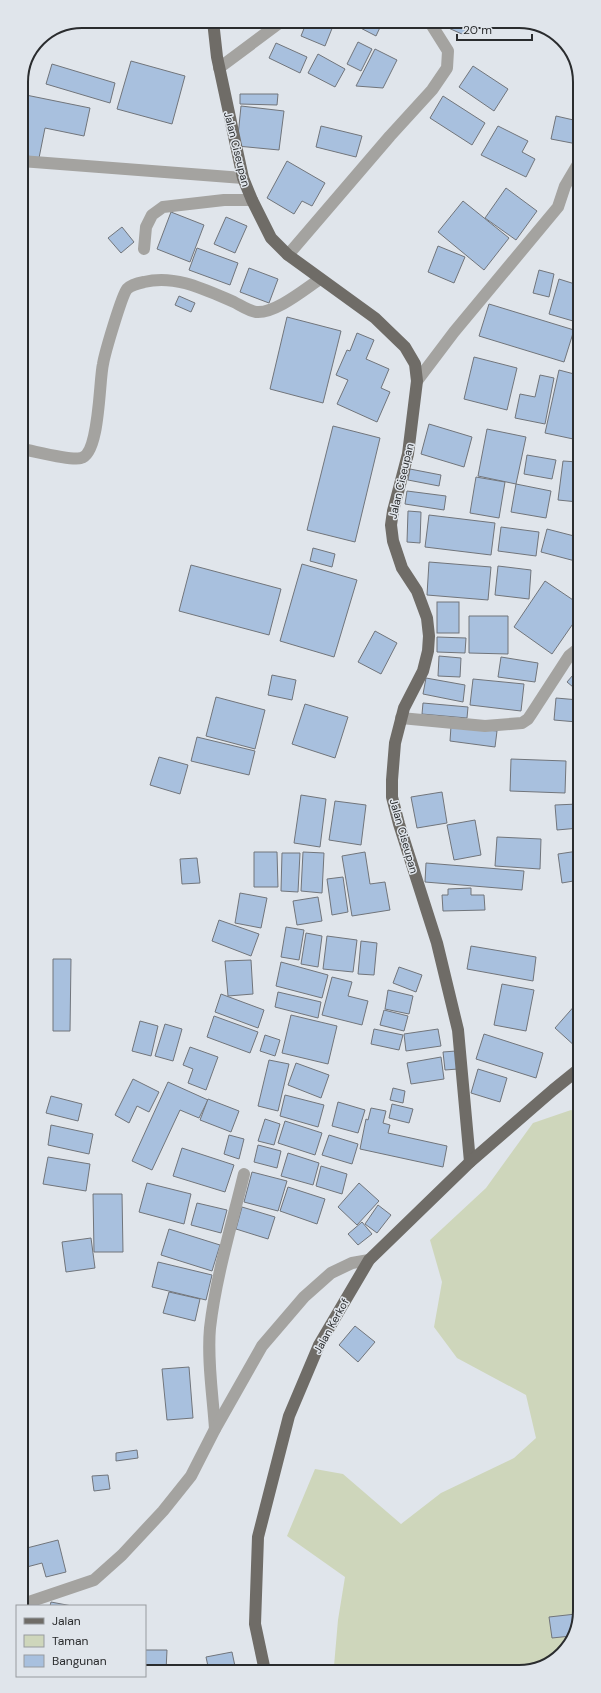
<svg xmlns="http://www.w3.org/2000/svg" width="601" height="1693" font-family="'DM Sans',sans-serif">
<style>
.green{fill:#ced6bb}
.building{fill:#a8c0de;stroke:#71757b}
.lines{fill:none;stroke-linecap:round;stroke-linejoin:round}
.minor{stroke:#a4a3a0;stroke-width:12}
.major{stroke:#6f6c67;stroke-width:12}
.labels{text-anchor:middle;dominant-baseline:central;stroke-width:3;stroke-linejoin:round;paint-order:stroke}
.street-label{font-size:11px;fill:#2a2c2e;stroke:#e0e5eb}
.rim{fill:none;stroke:#2a2c2e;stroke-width:2}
</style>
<rect width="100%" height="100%" fill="#e0e5eb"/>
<polygon class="green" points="571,1110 579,1114 580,1611 567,1648 535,1670 339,1671 334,1666 338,1620 345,1577 287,1536 315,1469 343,1474 401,1524 441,1493 514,1458 536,1438 526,1395 457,1358 434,1327 442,1282 430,1240 486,1188 533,1123"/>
<g class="building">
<polygon points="307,21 335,21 325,46 301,36"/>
<polygon points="347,21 383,21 376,36"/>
<polygon points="446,21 469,21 464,35 444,26"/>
<polygon points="473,21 488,21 486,26"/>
<polygon points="358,42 372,49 361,71 347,64"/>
<polygon points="276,43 307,57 300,73 269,58"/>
<polygon points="375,49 397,60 383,88 356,86"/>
<polygon points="318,54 345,69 335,87 308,73"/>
<polygon points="131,61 185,76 172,124 117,109"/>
<polygon points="52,64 115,83 110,103 46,84"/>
<polygon points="473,66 508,89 494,111 459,87"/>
<polygon points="21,94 90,108 84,136 45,128 39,158 21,155"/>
<polygon points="240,94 278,94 277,105 240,104"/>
<polygon points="443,96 485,123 472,145 430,118"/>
<polygon points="241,106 284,111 279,150 237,146"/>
<polygon points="556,116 578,121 577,144 551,139"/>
<polygon points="321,126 362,136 356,157 316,147"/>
<polygon points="498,126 528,141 522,152 535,159 526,177 481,155"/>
<polygon points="287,161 325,183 312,206 302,201 294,214 267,198"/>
<polygon points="506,188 537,211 516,240 485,218"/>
<polygon points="463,201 509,238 484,270 438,232"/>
<polygon points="171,212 204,225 190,262 157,249"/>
<polygon points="226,217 247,226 235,253 214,244"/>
<polygon points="122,227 134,242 121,253 108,238"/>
<polygon points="438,246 465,257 454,283 428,272"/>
<polygon points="197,248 238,263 230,285 189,270"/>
<polygon points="249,268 278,279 269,303 240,292"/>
<polygon points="539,270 554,274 549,297 533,293"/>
<polygon points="559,279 578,285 578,303 573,321 549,314"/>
<polygon points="179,296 195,303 191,312 175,305"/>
<polygon points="489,304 574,330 564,362 479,336"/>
<polygon points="287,317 341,331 323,403 270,389"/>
<polygon points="357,333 374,340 366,359 389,369 381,388 390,392 377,422 337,404 348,380 336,375 347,350 350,351"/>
<polygon points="578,339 578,365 574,364"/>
<polygon points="474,357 517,368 507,410 464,399"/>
<polygon points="559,370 578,375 578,440 545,433"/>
<polygon points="540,375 554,378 545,424 515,418 520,394 535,397"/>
<polygon points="429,424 472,437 464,467 421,454"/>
<polygon points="333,426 380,438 355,542 307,530"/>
<polygon points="487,429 526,437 516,484 478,476"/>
<polygon points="527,455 556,460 552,479 524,474"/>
<polygon points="563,461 578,462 578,502 558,500"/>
<polygon points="410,469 441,475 439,486 408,480"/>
<polygon points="476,477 505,482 499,518 470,513"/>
<polygon points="516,484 551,491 546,518 511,512"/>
<polygon points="407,491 446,496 444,510 405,504"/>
<polygon points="408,511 421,512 420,543 407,542"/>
<polygon points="429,515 495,523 491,555 425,547"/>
<polygon points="501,527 539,532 536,556 498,551"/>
<polygon points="547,529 578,537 579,562 541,552"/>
<polygon points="313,548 335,554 332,567 310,561"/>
<polygon points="429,562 491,567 488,600 427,595"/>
<polygon points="302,564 357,580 334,657 280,641"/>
<polygon points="191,565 281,589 269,635 179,611"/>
<polygon points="498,566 531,570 529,599 495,595"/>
<polygon points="545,581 579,604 579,615 552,654 514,627"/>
<rect x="437" y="602" width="22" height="31"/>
<polygon points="469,616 508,616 508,654 469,653"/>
<polygon points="375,631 397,643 381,674 358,662"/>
<polygon points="437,637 466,638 465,653 437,652"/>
<polygon points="439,656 461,658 460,677 438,676"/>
<polygon points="501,657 538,663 535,682 498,677"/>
<polygon points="579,668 579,692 567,682"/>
<polygon points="272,675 296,680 292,700 268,695"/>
<polygon points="426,678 465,685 463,702 423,694"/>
<polygon points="473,679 524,684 521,711 470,705"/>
<polygon points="216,697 265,710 255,749 206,736"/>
<polygon points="556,698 579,700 577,722 554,720"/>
<polygon points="423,703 468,707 467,718 422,714"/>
<polygon points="305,704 348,717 335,758 292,744"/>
<polygon points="451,726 497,731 495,747 450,741"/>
<polygon points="197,737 255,751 249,775 191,761"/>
<polygon points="159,757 188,765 180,794 150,785"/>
<polygon points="511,759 566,761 565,793 510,791"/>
<polygon points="442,792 447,823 417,828 411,797"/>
<polygon points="301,795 326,799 320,847 294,843"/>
<polygon points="335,801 366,805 361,845 329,840"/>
<polygon points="578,804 579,828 557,830 555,805"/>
<polygon points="475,820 481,855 454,860 447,825"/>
<polygon points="497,837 541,839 540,869 495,866"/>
<polygon points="578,851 579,880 562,883 558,854"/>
<polygon points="254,852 277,852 278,887 254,887"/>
<polygon points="303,852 324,853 322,893 301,891"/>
<polygon points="365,852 370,884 385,882 390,910 352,916 342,856"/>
<polygon points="282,853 300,853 298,892 281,891"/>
<polygon points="197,858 200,883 182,884 180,859"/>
<polygon points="426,863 524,871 522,890 425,882"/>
<polygon points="343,877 348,912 332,915 327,879"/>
<polygon points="471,888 471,895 484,895 485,910 443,911 442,895 448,895 448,889"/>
<polygon points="240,893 267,898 261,928 235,923"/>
<polygon points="318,897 322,921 297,925 293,901"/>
<polygon points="219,920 259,934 251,956 212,941"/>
<polygon points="286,927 304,930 299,960 281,957"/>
<polygon points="306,933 322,936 318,967 301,964"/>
<polygon points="327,936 357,940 353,972 323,969"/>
<polygon points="361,941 377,943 374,975 358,974"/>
<polygon points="471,946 536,957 533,981 467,969"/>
<polygon points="53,959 71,959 70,1031 53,1031"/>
<polygon points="251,960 253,994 228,996 225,961"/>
<polygon points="281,962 328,975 322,998 276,986"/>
<polygon points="399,967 422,975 416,992 393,983"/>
<polygon points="332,977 352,982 348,996 368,1001 362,1025 322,1015"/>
<polygon points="502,984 534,990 526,1031 494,1025"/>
<polygon points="388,990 413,996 409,1014 385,1009"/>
<polygon points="278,992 321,1002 318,1018 275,1007"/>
<polygon points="221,994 264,1010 258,1028 215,1012"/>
<polygon points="577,1003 579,1005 579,1046 577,1048 555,1028"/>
<polygon points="384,1010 408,1016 404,1031 380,1025"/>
<polygon points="291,1015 337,1026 328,1064 282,1053"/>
<polygon points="214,1016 258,1032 250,1053 207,1037"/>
<polygon points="140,1021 158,1026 151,1056 132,1051"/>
<polygon points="165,1024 182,1029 173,1061 155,1056"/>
<polygon points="374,1029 403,1035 399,1050 371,1044"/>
<polygon points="438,1029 441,1046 406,1051 404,1034"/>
<polygon points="484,1034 543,1053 536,1078 476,1059"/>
<polygon points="265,1035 280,1040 275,1056 260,1051"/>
<polygon points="190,1047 218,1057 206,1090 188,1083 193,1069 183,1065"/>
<polygon points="456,1051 458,1069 445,1070 443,1052"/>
<polygon points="441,1057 444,1079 411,1084 407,1063"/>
<polygon points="269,1060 289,1064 278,1111 258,1106"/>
<polygon points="296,1063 329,1075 321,1098 288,1085"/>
<polygon points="478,1069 507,1078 500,1102 471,1093"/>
<polygon points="133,1079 159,1092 149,1112 137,1106 129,1123 115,1115"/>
<polygon points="168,1082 208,1100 199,1118 180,1110 152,1170 132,1161"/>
<polygon points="393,1088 405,1091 403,1103 390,1100"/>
<polygon points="285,1095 324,1105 318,1127 280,1116"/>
<polygon points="51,1096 82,1104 78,1121 46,1113"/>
<polygon points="208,1099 239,1111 231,1132 200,1120"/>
<polygon points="338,1102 365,1110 358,1133 332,1126"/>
<polygon points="392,1104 413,1109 409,1123 389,1118"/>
<polygon points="371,1108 386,1111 383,1123 390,1125 388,1133 447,1146 443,1167 360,1149 366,1119 368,1120"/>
<polygon points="265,1119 280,1124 274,1145 258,1141"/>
<polygon points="285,1121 322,1133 315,1155 278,1143"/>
<polygon points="51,1125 93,1134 89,1154 48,1145"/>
<polygon points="229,1135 244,1139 239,1159 224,1154"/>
<polygon points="329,1135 358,1144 352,1164 322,1155"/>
<polygon points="258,1145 281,1151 277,1168 254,1162"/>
<polygon points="182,1148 234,1165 225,1192 173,1176"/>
<polygon points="288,1153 319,1163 313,1185 281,1176"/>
<polygon points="48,1157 90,1164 86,1191 43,1184"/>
<polygon points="321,1166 347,1174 342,1194 316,1186"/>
<polygon points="252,1172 287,1181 278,1211 244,1202"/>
<polygon points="147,1183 191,1194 184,1224 139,1212"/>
<polygon points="359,1183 379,1201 357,1225 338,1207"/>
<polygon points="288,1187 325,1199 317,1224 280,1211"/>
<polygon points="93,1194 122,1194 123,1252 94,1252"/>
<polygon points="197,1203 227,1210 221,1233 191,1225"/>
<polygon points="378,1205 391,1215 377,1233 365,1224"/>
<polygon points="242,1207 275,1217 268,1239 236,1229"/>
<polygon points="362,1222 372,1234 358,1245 348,1234"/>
<polygon points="169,1229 220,1245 212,1271 161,1255"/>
<polygon points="91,1238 95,1268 66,1272 62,1242"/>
<polygon points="158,1262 212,1275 206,1300 152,1287"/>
<polygon points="169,1292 200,1299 195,1321 163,1313"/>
<polygon points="355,1326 375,1342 358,1362 339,1345"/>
<polygon points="189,1367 193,1418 167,1420 162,1369"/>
<polygon points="137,1450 138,1458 116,1461 116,1453"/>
<polygon points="108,1475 110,1489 94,1491 92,1476"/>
<polygon points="58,1540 66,1572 46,1577 42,1563 23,1568 23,1549"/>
<polygon points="51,1602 72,1606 50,1606"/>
<polygon points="576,1614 577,1621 571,1636 552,1638 549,1617"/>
<polygon points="145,1650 167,1650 166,1671 145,1672"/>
<polygon points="232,1652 236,1671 209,1671 206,1657"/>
</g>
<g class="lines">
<g class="minor">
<polyline points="219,68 282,21"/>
<polyline points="21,161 243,178"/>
<polyline points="144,249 146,227 152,215 163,207 224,200 252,200"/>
<polyline points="288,255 390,136 432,90 447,68 448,51 431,24 427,21"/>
<polyline points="417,381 454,332 558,207 565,186 578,164"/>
<path d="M22,449C34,451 72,461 81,458C100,454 99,380 103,364C105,352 122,295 127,289C131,285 139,283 144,282C175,274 206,290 234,302C240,305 249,311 256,312C275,314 305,289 320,279"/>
<polyline points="401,718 485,726 522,723 528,719 532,713 569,656 579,648"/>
<path d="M215,1429C213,1397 207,1360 210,1328C216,1276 232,1224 244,1174"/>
<polyline points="23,1604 94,1580 122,1555 163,1511 191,1476 215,1429 262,1346 304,1297 331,1273 352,1263 369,1260"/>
</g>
<g class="major">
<polyline points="213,21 217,57 243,178 252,200 271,238 288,255 375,318 405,347 415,364 417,381 408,454 393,511 391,525 393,541 402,568 417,591 427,618 429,636 428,651 423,671 404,708 395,743 392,780 392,797 399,824 437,943 458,1030 470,1162"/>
<polyline points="265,1671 255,1624 258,1537 289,1416 319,1345 369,1260 470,1162 553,1090 579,1069"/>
</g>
</g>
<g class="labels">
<g class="street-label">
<text transform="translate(237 149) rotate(76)">Jalan Ciseupan</text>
<text transform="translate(401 481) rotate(-77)">Jalan Ciseupan</text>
<text transform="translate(404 836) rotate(74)">Jalan Ciseupan</text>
<text transform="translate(331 1326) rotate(-61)">Jalan Kerkof</text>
</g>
</g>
<path d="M0 0H601V1693H0ZM82 28H519A54 54 0 0 1 573 82V1611A54 54 0 0 1 519 1665H82A54 54 0 0 1 28 1611V82A54 54 0 0 1 82 28Z" fill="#e0e5eb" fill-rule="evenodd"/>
<path class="rim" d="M82 28H519A54 54 0 0 1 573 82V1611A54 54 0 0 1 519 1665H82A54 54 0 0 1 28 1611V82A54 54 0 0 1 82 28Z"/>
<rect x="16" y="1605" width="130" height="72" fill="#e0e5eb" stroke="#979b9f"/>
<rect x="24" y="1618" width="20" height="6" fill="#6f6c67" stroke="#979b9f"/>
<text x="52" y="1625" font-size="12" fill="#2a2c2e">Jalan</text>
<rect x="24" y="1635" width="20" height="12" fill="#ced6bb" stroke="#979b9f"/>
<text x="52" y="1645" font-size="12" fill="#2a2c2e">Taman</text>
<rect x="24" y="1655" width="20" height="12" fill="#a8c0de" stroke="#979b9f"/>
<text x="52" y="1665" font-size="12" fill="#2a2c2e">Bangunan</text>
<path d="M457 34v6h75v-6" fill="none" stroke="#2a2c2e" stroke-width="2"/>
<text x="463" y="34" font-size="12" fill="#2a2c2e" stroke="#e0e5eb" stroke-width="3" paint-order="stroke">20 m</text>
</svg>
